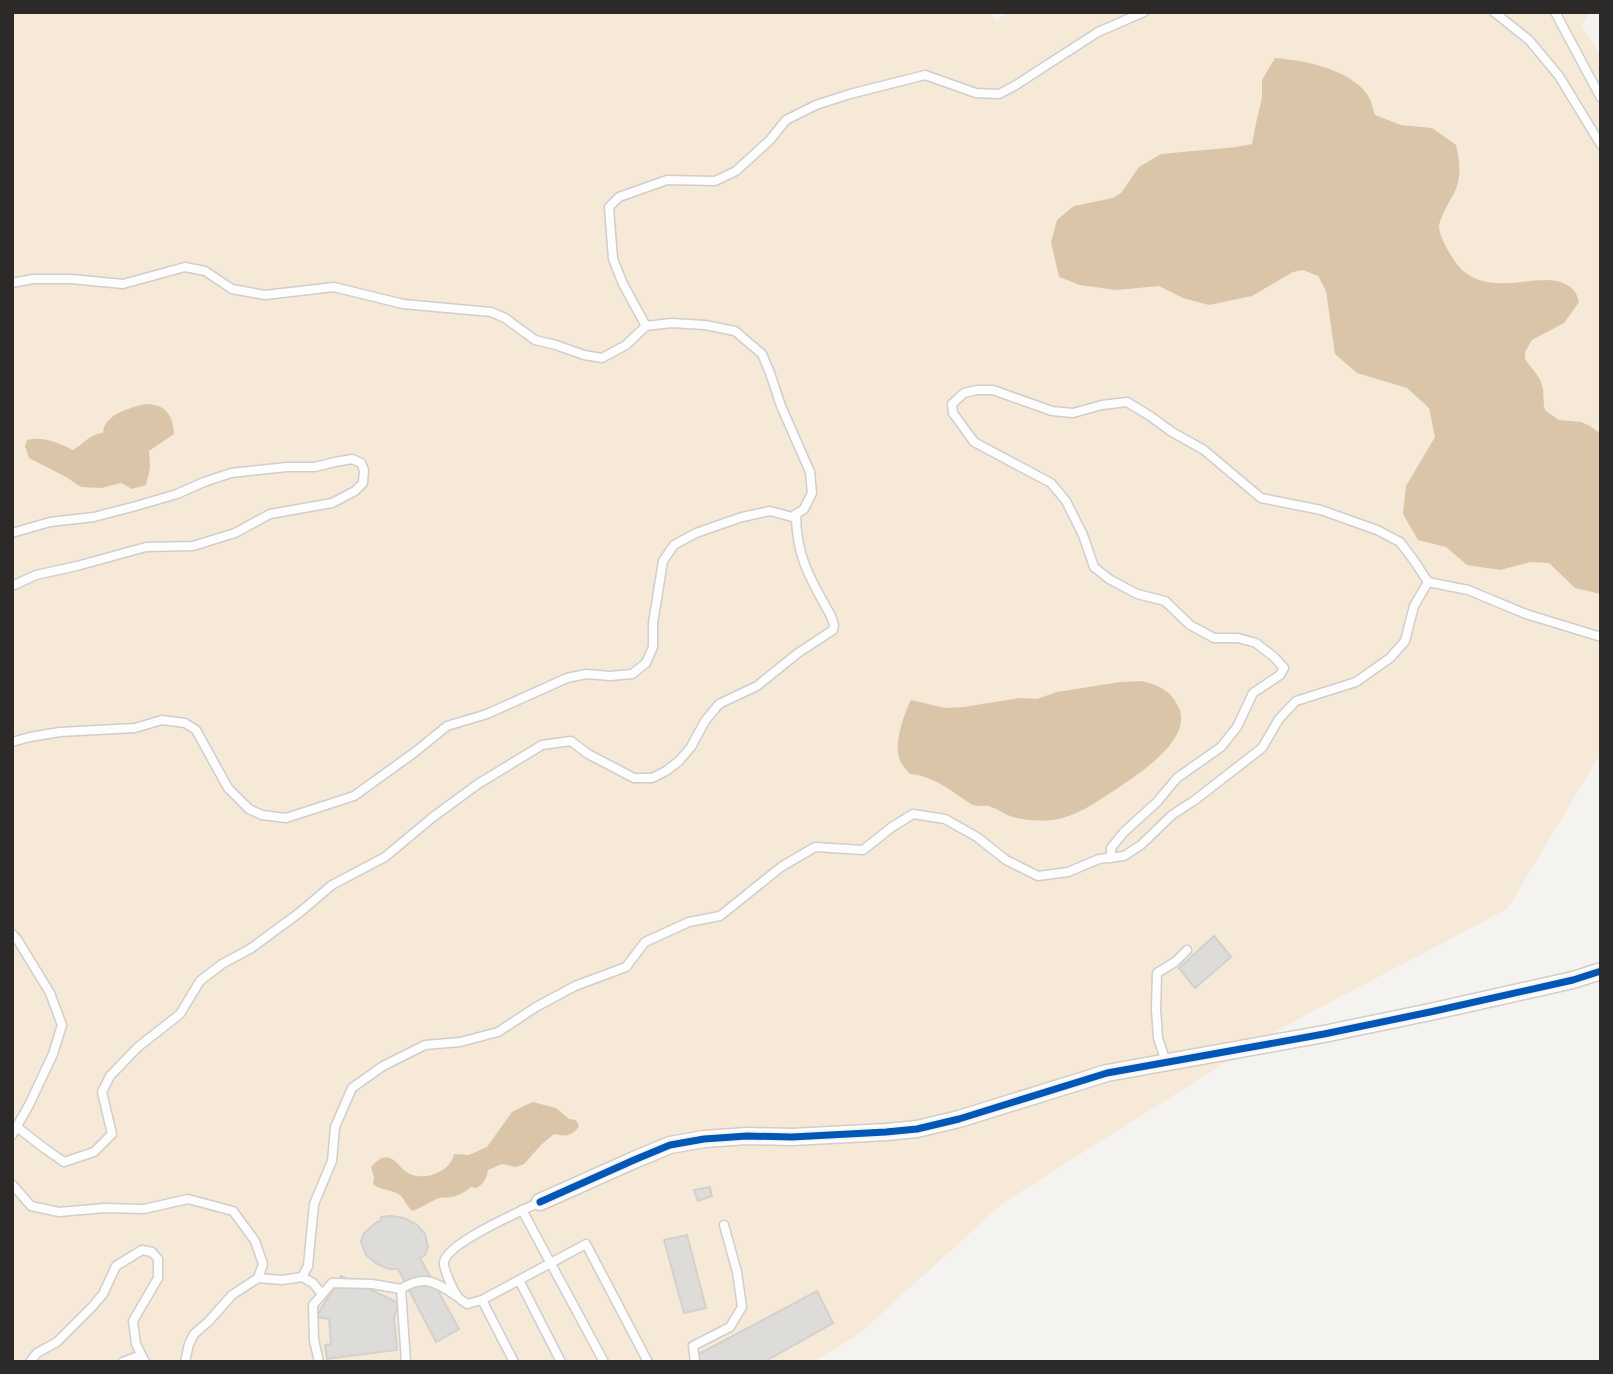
<svg xmlns="http://www.w3.org/2000/svg" width="1613" height="1374" font-family="Georgia,serif">
<style>
.green{fill:#f6e9d8}
.water{fill:#dbc5a9}
.building{fill:#dddcd9;stroke:#d2d1ce;stroke-width:2}
.lines{fill:none;stroke-linecap:round;stroke-linejoin:round}
.service-casing{stroke:#cfcecb;stroke-width:11}
.minor-casing{stroke:#cfcecb;stroke-width:19}
.service{stroke:#fefdfd;stroke-width:8}
.minor{stroke:#fefdfd;stroke-width:16}
.cycleway-casing{stroke:#f8f3ed;stroke-width:11}
.cycleway{stroke:#0057b8;stroke-width:7}
</style>
<rect width="100%" height="100%" fill="#f5f3f0"/>
<polygon class="green" points="12,12 990,12 996,21 1008,12 1589,12 1582,26 1601,57 1601,753 1507,909 1272,1033 1003,1203 859,1334 813,1362 12,1362"/>
<g class="water">
<path d="M1275,58C1304,60 1355,70 1370,99C1372,104 1373,110 1375,115L1401,125L1432,128L1456,145C1459,157 1461,170 1458,182C1456,193 1448,202 1444,212C1442,216 1439,223 1439,227C1440,239 1454,262 1462,270C1497,302 1552,262 1575,292C1577,295 1578,299 1579,302L1564,323L1532,340L1525,352V359L1540,379L1543,389L1544,407L1546,411L1559,420L1581,422L1590,426L1601,434V594L1575,588L1549,563L1531,562L1500,570L1467,565L1446,547L1418,540L1403,514L1406,486L1435,437L1429,408L1407,388L1357,373L1335,354L1326,291L1318,276L1303,270L1293,272L1252,296L1209,305L1183,298L1159,286L1116,290L1080,285L1059,277L1051,242L1057,220L1074,206L1113,198L1121,193L1139,167L1161,154L1236,147L1252,144L1256,123L1262,98V80Z"/>
<path d="M145,404C166,404 173,415 174,434L149,451L150,468L146,485L132,489L121,483L101,488L81,487L66,477L29,458L25,446L27,440C45,436 57,443 73,450C84,444 89,434 103,433C104,414 130,408 145,404Z"/>
<path d="M1142,681C1160,686 1171,690 1179,708C1193,740 1137,775 1115,790C1096,802 1076,817 1053,820C1038,821 1024,821 1010,816C1004,814 998,809 991,807C984,804 977,808 971,804C951,791 934,776 910,774C907,770 901,765 900,760C893,745 904,714 911,700L945,708L964,707L1019,698L1037,699L1057,692L1120,682Z"/>
<path d="M533,1102L556,1108L569,1119L576,1120L579,1126C573,1136 565,1137 554,1134L541,1145L524,1164L516,1167L502,1164L488,1170C486,1179 484,1184 476,1188L471,1187C465,1192 459,1196 451,1197C447,1198 443,1197 439,1198C429,1202 422,1208 412,1211C407,1206 405,1201 401,1196C393,1189 381,1191 373,1184L374,1178L371,1167C376,1162 382,1155 390,1158C397,1161 401,1169 408,1173C423,1182 451,1172 454,1154L469,1155L487,1147L512,1112L526,1105Z"/>
</g>
<g class="building">
<polygon points="1214,936 1231,957 1195,988 1179,968"/>
<polygon points="710,1187 712,1196 698,1201 694,1190"/>
<polygon points="391,1216 404,1218 416,1224 425,1234 428,1247 425,1255 420,1258 459,1329 436,1342 398,1269 389,1269 377,1264 366,1255 361,1242 364,1233 377,1222 381,1221 381,1217"/>
<polygon points="687,1235 706,1308 684,1313 664,1240"/>
<polygon points="341,1276 399,1303 394,1317 397,1350 327,1359 325,1345 331,1344 329,1319 316,1317"/>
<polygon points="817,1291 833,1323 764,1362 701,1362 697,1355"/>
</g>
<g class="lines">
<g class="service-casing">
<g id="service">
<polyline points="1494,12 1529,40 1559,76 1601,145"/>
<polyline points="1555,12 1601,98"/>
<polyline points="12,283 33,279 71,279 123,284 185,267 205,271 232,289 265,295 334,287 403,304 491,312 505,318 535,340 556,345 584,355 602,358 626,345 646,326"/>
<polyline points="12,533 50,522 94,517 136,506 177,494 204,482 231,473 287,467 315,467 335,462 352,459 361,463 364,470 363,483 355,491 332,503 270,514 235,533 193,546 146,547 77,566 36,575 12,586"/>
<polyline points="12,742 30,737 60,732 135,728 162,720 185,723 196,730 228,788 249,809 262,815 286,818 354,796 415,752 447,726 487,714 567,678 586,674 610,676 632,674 646,663 653,647 653,623 663,561 674,545 696,533 742,517 770,511 792,517 804,509 812,493 810,472 781,406 770,373 762,354 735,331 705,325 671,323 646,326 623,284 613,259 609,207 619,197 667,180 715,181 736,171 770,140 786,120 816,105 850,94 925,75 976,93 999,94 1016,85 1098,32 1144,12"/>
<polyline points="1111,858 1111,848 1124,832 1157,802 1177,778 1221,747 1237,727 1253,693 1280,675 1284,668 1274,657 1256,643 1238,638 1214,638 1190,625 1165,601 1137,594 1109,579 1094,567 1083,535 1066,501 1051,483 974,442 953,413 952,404 964,393 977,390 993,390 1052,411 1073,413 1102,405 1127,402 1150,416 1172,432 1204,450 1261,498 1321,510 1377,530 1400,542 1415,562 1428,582"/>
<polyline points="12,934 17,939 50,993 62,1025 53,1054 29,1105 12,1135"/>
<polyline points="1166,1062 1158,1038 1156,1009 1157,973 1175,962 1187,950"/>
<path d="M17,1127L44,1148L64,1162L94,1152L112,1134L102,1092L110,1076L138,1047L180,1014L200,981L222,964L250,949L299,913L332,885L385,857L433,817L478,784L542,745L571,741L588,754L634,778H652L666,771L679,761L691,747L705,721L719,704L757,686L798,653L833,630L834,625L831,616C811,580 796,557 796,514"/>
<polyline points="12,1184 31,1206 59,1212 105,1208 144,1209 188,1199 233,1211 255,1241 263,1264 258,1278"/>
<path d="M540,1202C521,1211 447,1243 444,1262C443,1269 454,1292 458,1297C461,1300 464,1302 467,1304L482,1300L586,1244L648,1362"/>
<polyline points="522,1210 604,1362"/>
<polyline points="302,1277 308,1266 314,1204 332,1161 335,1127 352,1088 383,1066 425,1045 460,1042 498,1032 536,1007 575,986 626,967 645,942 689,922 720,916 781,867 815,847 863,850 892,827 913,814 945,819 977,837 1006,860 1038,876 1068,872 1099,859 1124,856 1141,845 1172,815 1195,800 1262,748 1279,719 1296,701 1356,682 1390,658 1405,641 1414,606 1428,582 1468,590 1526,614 1601,637"/>
<polyline points="519,1280 561,1362"/>
<polyline points="401,1289 406,1362"/>
<polyline points="482,1300 514,1362"/>
<polyline points="30,1362 37,1353 57,1342 92,1307 103,1294 116,1266 142,1250 152,1252 158,1259 158,1278 133,1321 136,1344 145,1362"/>
<polyline points="123,1362 141,1355"/>
<polyline points="185,1362 189,1344 194,1334 208,1322 232,1295 258,1278 282,1280 302,1277 313,1283 322,1294"/>
<path d="M319,1362L314,1340L313,1305L332,1283L372,1284L401,1289C423,1275 435,1281 455,1295"/>
<polyline points="695,1362 693,1346 730,1327 742,1307 737,1272 724,1225"/>
</g>
</g>
<g class="minor-casing">
<polyline id="minor" points="540,1202 634,1160 670,1145 704,1139 747,1136 792,1137 886,1132 917,1129 959,1119 1107,1073 1324,1034 1430,1012 1573,980 1601,971"/>
</g>
<use href="#service" class="service"/>
<use href="#minor" class="minor"/>
<g class="cycleway-casing">
<polyline id="cycleway" points="540,1202 634,1160 670,1145 704,1139 747,1136 792,1137 886,1132 917,1129 959,1119 1107,1073 1324,1034 1430,1012 1573,980 1601,971"/>
</g>
<use href="#cycleway" class="cycleway"/>
</g>
<rect width="1613" height="1374" fill="none" stroke="#2c2a28" stroke-width="28"/>
</svg>
